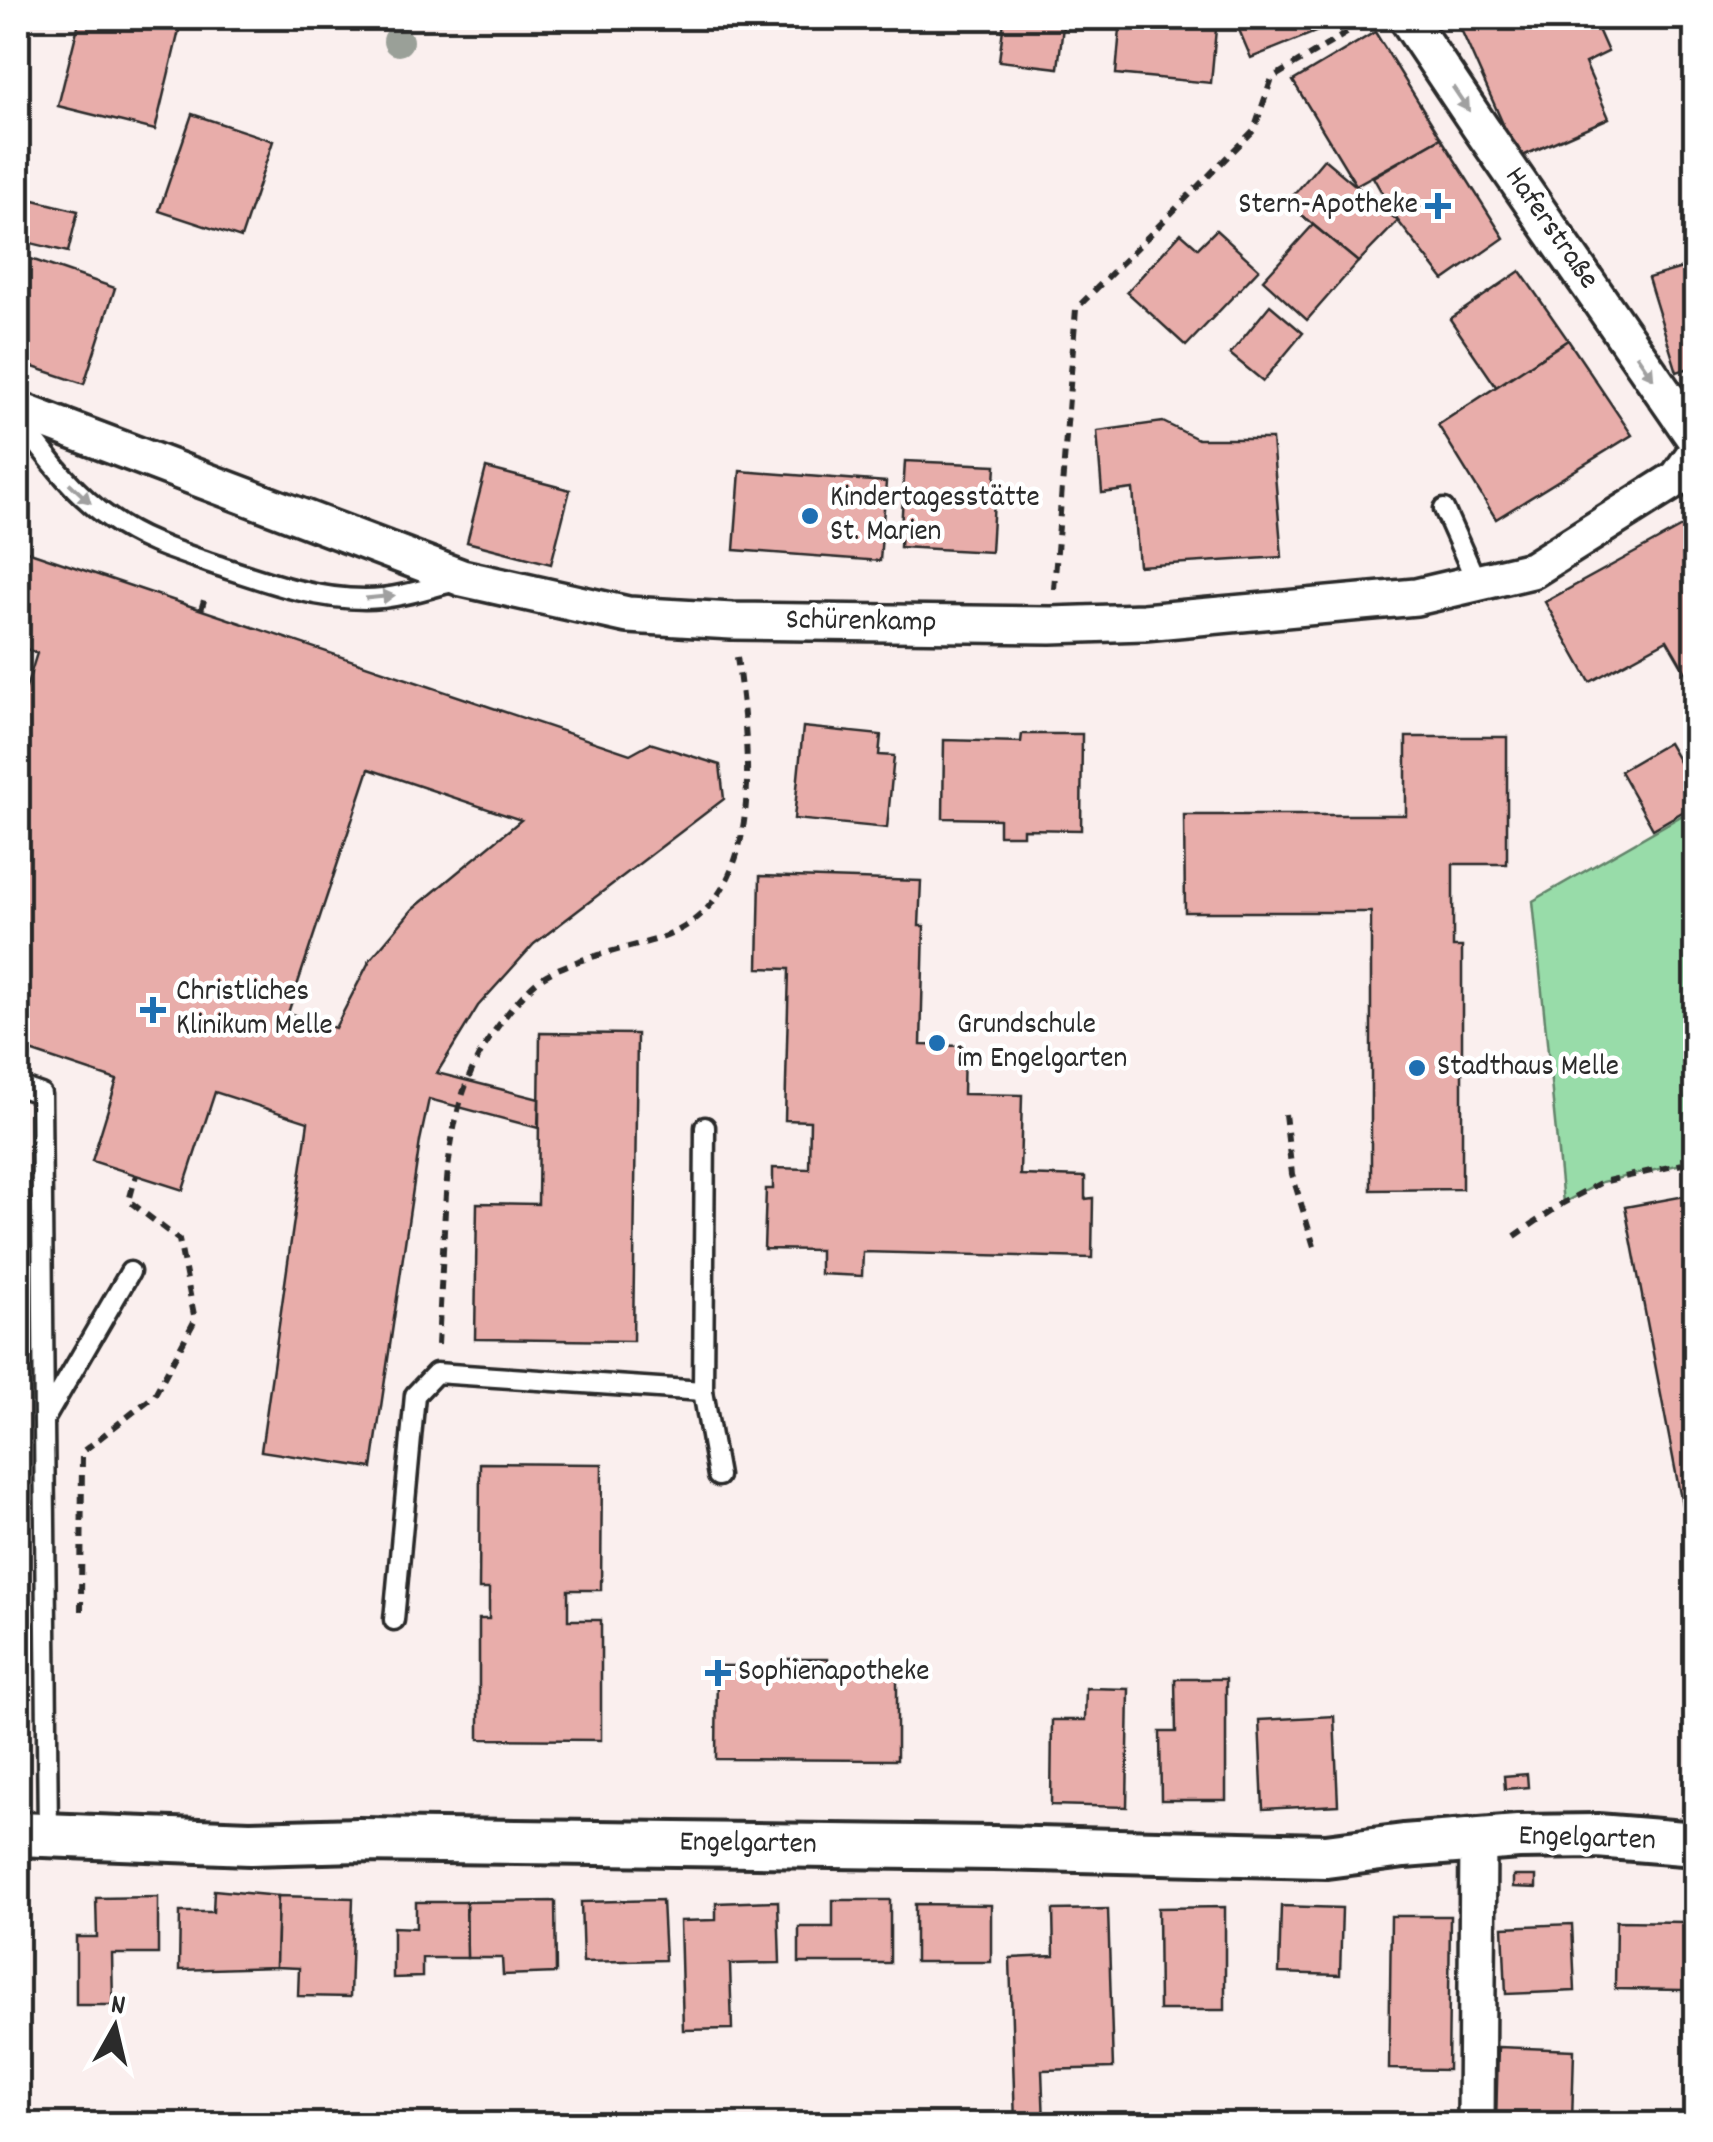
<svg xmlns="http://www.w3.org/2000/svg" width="1713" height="2142" font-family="Dekko,sans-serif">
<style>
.park{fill:#98dca9;stroke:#62846a;stroke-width:2.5}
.building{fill:#e8adaa;stroke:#2b2b2b;stroke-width:2.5;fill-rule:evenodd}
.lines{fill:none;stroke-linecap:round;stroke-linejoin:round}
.service-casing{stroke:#2b2b2b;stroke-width:25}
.minor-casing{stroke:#2b2b2b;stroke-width:42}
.tertiary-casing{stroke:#2b2b2b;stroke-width:50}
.path{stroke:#2b2b2b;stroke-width:6;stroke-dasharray:10 8;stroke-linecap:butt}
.service{stroke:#fff;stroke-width:18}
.minor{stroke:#fff;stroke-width:35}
.tertiary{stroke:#fff;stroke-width:42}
.tree{fill:#9aa098}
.oneway{fill:#a0a0a0}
.poi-dot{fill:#1f6fb2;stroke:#fff;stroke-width:4}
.labels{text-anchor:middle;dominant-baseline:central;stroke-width:9;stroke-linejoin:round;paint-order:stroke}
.poi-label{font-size:30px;fill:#2b2b2b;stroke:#fff;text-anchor:start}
.street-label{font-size:30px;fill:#2b2b2b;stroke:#fff}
</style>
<rect width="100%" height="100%" fill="#faefee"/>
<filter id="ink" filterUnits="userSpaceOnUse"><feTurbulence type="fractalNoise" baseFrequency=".01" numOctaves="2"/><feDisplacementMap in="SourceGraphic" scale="20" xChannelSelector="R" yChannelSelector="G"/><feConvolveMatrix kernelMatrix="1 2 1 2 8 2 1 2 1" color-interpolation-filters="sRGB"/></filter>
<g filter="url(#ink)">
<polygon class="park" points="1695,808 1695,1161 1602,1182 1563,1203 1533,901"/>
<g class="building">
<polygon points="80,18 182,18 155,130 58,106"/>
<polygon points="986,18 1064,18 1058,68 999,61 1004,20"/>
<polygon points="1121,18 1217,18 1211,83 1116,74"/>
<polygon points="1234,18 1350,18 1251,58"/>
<polygon points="1456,18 1593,18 1608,52 1585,63 1609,118 1518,158"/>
<polygon points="1375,32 1441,138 1356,185 1293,81"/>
<polygon points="192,114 273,141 241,238 159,211"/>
<polygon points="1441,138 1504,238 1444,280 1398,221 1373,177"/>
<polygon points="1324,159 1398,221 1358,262 1287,203"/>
<polygon points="18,196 78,211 68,252 18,240"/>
<polygon points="1313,225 1358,262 1307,320 1263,280"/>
<polygon points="1216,230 1259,269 1186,346 1127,292 1181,233 1198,248"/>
<polygon points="25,257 115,288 84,384 18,362 18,279"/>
<polygon points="1696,264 1696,366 1677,372 1648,278"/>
<polygon points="1520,271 1568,340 1497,388 1450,319"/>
<polygon points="1270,305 1303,333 1263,381 1230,354"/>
<polygon points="1568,340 1632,435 1496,519 1438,425"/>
<polygon points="1163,422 1198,439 1272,439 1282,557 1139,566 1133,489 1102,493 1097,431"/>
<polygon points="905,461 996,465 991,552 900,547"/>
<polygon points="486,468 570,490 551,564 467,542"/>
<polygon points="740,471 886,482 880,561 734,550"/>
<polygon points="1696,519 1696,690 1667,640 1590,682 1545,602"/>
<path d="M18,548L630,754L650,743L720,765L724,799L534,944L478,1006L437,1073L539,1099L538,1128L429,1099L420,1141L372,1468L261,1451L308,1122L215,1092L183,1190L92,1161L117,1080L18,1047V714L37,653L18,646ZM369,769L521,820L413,909L370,960L335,1028L288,1013Z"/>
<polygon points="803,727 881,735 879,755 894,756 887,828 794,819"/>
<polygon points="1022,734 1082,734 1081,830 1023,829 1023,835 999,835 999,819 943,818 944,740 1021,742"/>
<polygon points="1406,737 1507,737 1507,864 1453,864 1453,947 1462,947 1462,1189 1371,1190 1371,912 1185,912 1184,815 1406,815"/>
<polygon points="1668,743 1696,791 1696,804 1653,829 1620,771"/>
<polygon points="760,876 921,881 919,926 924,926 921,1045 964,1046 963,1094 1022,1095 1020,1175 1085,1177 1085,1199 1093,1198 1092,1258 863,1252 862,1276 820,1274 820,1250 764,1249 766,1189 773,1189 773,1168 809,1169 810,1121 785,1120 789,969 758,968"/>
<polygon points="540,1033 637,1034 633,1341 475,1339 477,1203 538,1204"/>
<polygon points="1696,1194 1696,1535 1688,1536 1625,1207"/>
<polygon points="480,1463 602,1464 601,1590 568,1590 568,1620 601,1620 601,1740 479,1739 479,1619 489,1619 489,1589 479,1589"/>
<rect x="18" y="1517" width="4" height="90"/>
<polygon points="785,1659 828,1659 828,1667 897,1667 897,1760 716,1759 717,1666 785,1666"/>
<polygon points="1175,1679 1226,1679 1226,1800 1161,1800 1160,1732 1176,1732"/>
<polygon points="1086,1688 1129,1689 1127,1807 1051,1805 1052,1720 1085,1720"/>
<polygon points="1334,1716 1338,1805 1263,1809 1259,1720"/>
<polygon points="1692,1721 1696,1721 1696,1799 1689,1799"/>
<polygon points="1527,1774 1528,1787 1505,1789 1504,1776"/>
<polygon points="1513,1876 1536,1876 1536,1888 1513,1887"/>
<polygon points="214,1890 278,1896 276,1967 179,1970 180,1912 213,1912"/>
<polygon points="278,1896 353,1898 350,1997 298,1996 299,1968 276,1967"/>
<polygon points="158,1897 158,1954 112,1954 113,2005 76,2005 76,1937 97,1937 96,1898"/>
<polygon points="662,1900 665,1960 583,1962 581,1902"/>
<polygon points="833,1900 890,1900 890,1963 799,1963 799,1927 833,1927"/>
<polygon points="555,1901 556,1973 503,1975 502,1958 467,1958 466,1902"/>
<polygon points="778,1901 780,1963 730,1964 732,2029 683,2030 680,1921 716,1920 716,1903"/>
<polygon points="416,1902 466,1902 467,1958 422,1958 422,1977 393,1978 393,1927 416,1928"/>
<polygon points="915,1904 991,1905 991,1962 915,1962"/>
<polygon points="1281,1906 1342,1908 1340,1975 1279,1973"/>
<polygon points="1225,1907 1225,2010 1159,2010 1158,1908"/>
<polygon points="1108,1909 1113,2068 1042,2070 1044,2124 1015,2124 1010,1958 1054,1956 1053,1910"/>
<polygon points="1391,1916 1450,1916 1448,2070 1389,2069"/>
<polygon points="1616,1921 1685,1922 1684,1990 1615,1989"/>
<polygon points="1572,1924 1575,1991 1506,1994 1503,1927"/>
<polygon points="1498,2047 1574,2050 1572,2123 1496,2122"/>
</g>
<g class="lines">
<g class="service-casing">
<g id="service">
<path d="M18,418C46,455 72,493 111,519C143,542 179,552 216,565C265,581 312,599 365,599C395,599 426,589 455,581"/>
<polyline points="1444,509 1477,583"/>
<polyline points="18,1086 41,1094 44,1420"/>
<polyline points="705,1127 703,1391 718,1476"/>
<polyline points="394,1620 415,1395 436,1373 703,1391"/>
<polyline points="48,1836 44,1420 130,1272"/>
</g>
</g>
<g class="minor-casing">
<g id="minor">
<polyline points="1407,18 1480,127 1696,440"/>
<polyline points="18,410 462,578 628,615 732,621 1051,625 1144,622 1416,597 1532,570 1678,478 1696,452"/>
<polyline points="1476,2124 1478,1840"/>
</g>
</g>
<g class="tertiary-casing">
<polyline id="tertiary" points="18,1834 250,1843 359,1840 994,1848 1326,1856 1404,1846 1518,1837 1597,1836 1696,1844"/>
</g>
<g class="path">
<polyline points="1054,589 1076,309 1254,130 1272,78 1370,19"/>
<polyline points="201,610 206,594"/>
<polyline points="1285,1114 1292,1174 1316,1253"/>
<polyline points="1515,1236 1563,1203 1602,1182 1696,1161"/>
<path d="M438,1345C440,1307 442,1269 444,1231C447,1165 451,1097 488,1041C499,1023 526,988 543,977C573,958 623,950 658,939C771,902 749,749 737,657"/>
<polyline points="81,1611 82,1452 154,1396 195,1320 179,1240 129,1201 136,1175"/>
</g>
<use href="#service" class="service"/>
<use href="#minor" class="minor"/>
<use href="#tertiary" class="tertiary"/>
</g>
<circle class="tree" cx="398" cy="41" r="15"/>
<defs><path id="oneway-solid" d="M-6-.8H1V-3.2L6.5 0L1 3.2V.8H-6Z" transform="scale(2.5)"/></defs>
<g class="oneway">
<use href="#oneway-solid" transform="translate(1461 99) rotate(56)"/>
<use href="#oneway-solid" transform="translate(1645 367) rotate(55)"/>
<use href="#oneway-solid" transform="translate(80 493) rotate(43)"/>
<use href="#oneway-solid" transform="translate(380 597) rotate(-6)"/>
</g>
</g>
<g class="poi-dot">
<path d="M1433 191h10v10h10v10h-10v10h-10v-10h-10v-10h10z"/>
<circle cx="810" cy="516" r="10"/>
<path d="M148 995h10v10h10v10h-10v10h-10v-10h-10v-10h10z"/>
<circle cx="937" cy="1043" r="10"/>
<circle cx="1417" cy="1068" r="10"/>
<path d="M713 1658h10v10h10v10h-10v10h-10v-10h-10v-10h10z"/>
</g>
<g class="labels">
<g class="poi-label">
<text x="1418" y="206" text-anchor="end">Stern-Apotheke</text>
<text x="830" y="499">Kindertagesstätte<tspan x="830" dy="34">St. Marien</tspan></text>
<text x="176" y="993">Christliches<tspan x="176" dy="34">Klinikum Melle</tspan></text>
<text x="957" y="1026">Grundschule<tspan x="957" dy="34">im Engelgarten</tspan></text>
<text x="1437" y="1068">Stadthaus Melle</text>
<text x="738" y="1673">Sophienapotheke</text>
</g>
<g class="street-label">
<text transform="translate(1550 229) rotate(55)">Haferstraße</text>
<text transform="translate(861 623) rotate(1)">Schürenkamp</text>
<text transform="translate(1587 1840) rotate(2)">Engelgarten</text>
<text transform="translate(748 1845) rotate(1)">Engelgarten</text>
</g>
</g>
<rect width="1713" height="2142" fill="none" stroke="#fff" stroke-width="60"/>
<rect x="30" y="30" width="1653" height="2082" fill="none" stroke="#2b2b2b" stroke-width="4" filter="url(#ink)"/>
<g transform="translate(115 2027) rotate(8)" stroke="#ffffff" stroke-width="8" paint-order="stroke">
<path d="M0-8L18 38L0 25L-18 38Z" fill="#2b2b2b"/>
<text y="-15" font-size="28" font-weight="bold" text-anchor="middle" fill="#2b2b2b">N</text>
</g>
</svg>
